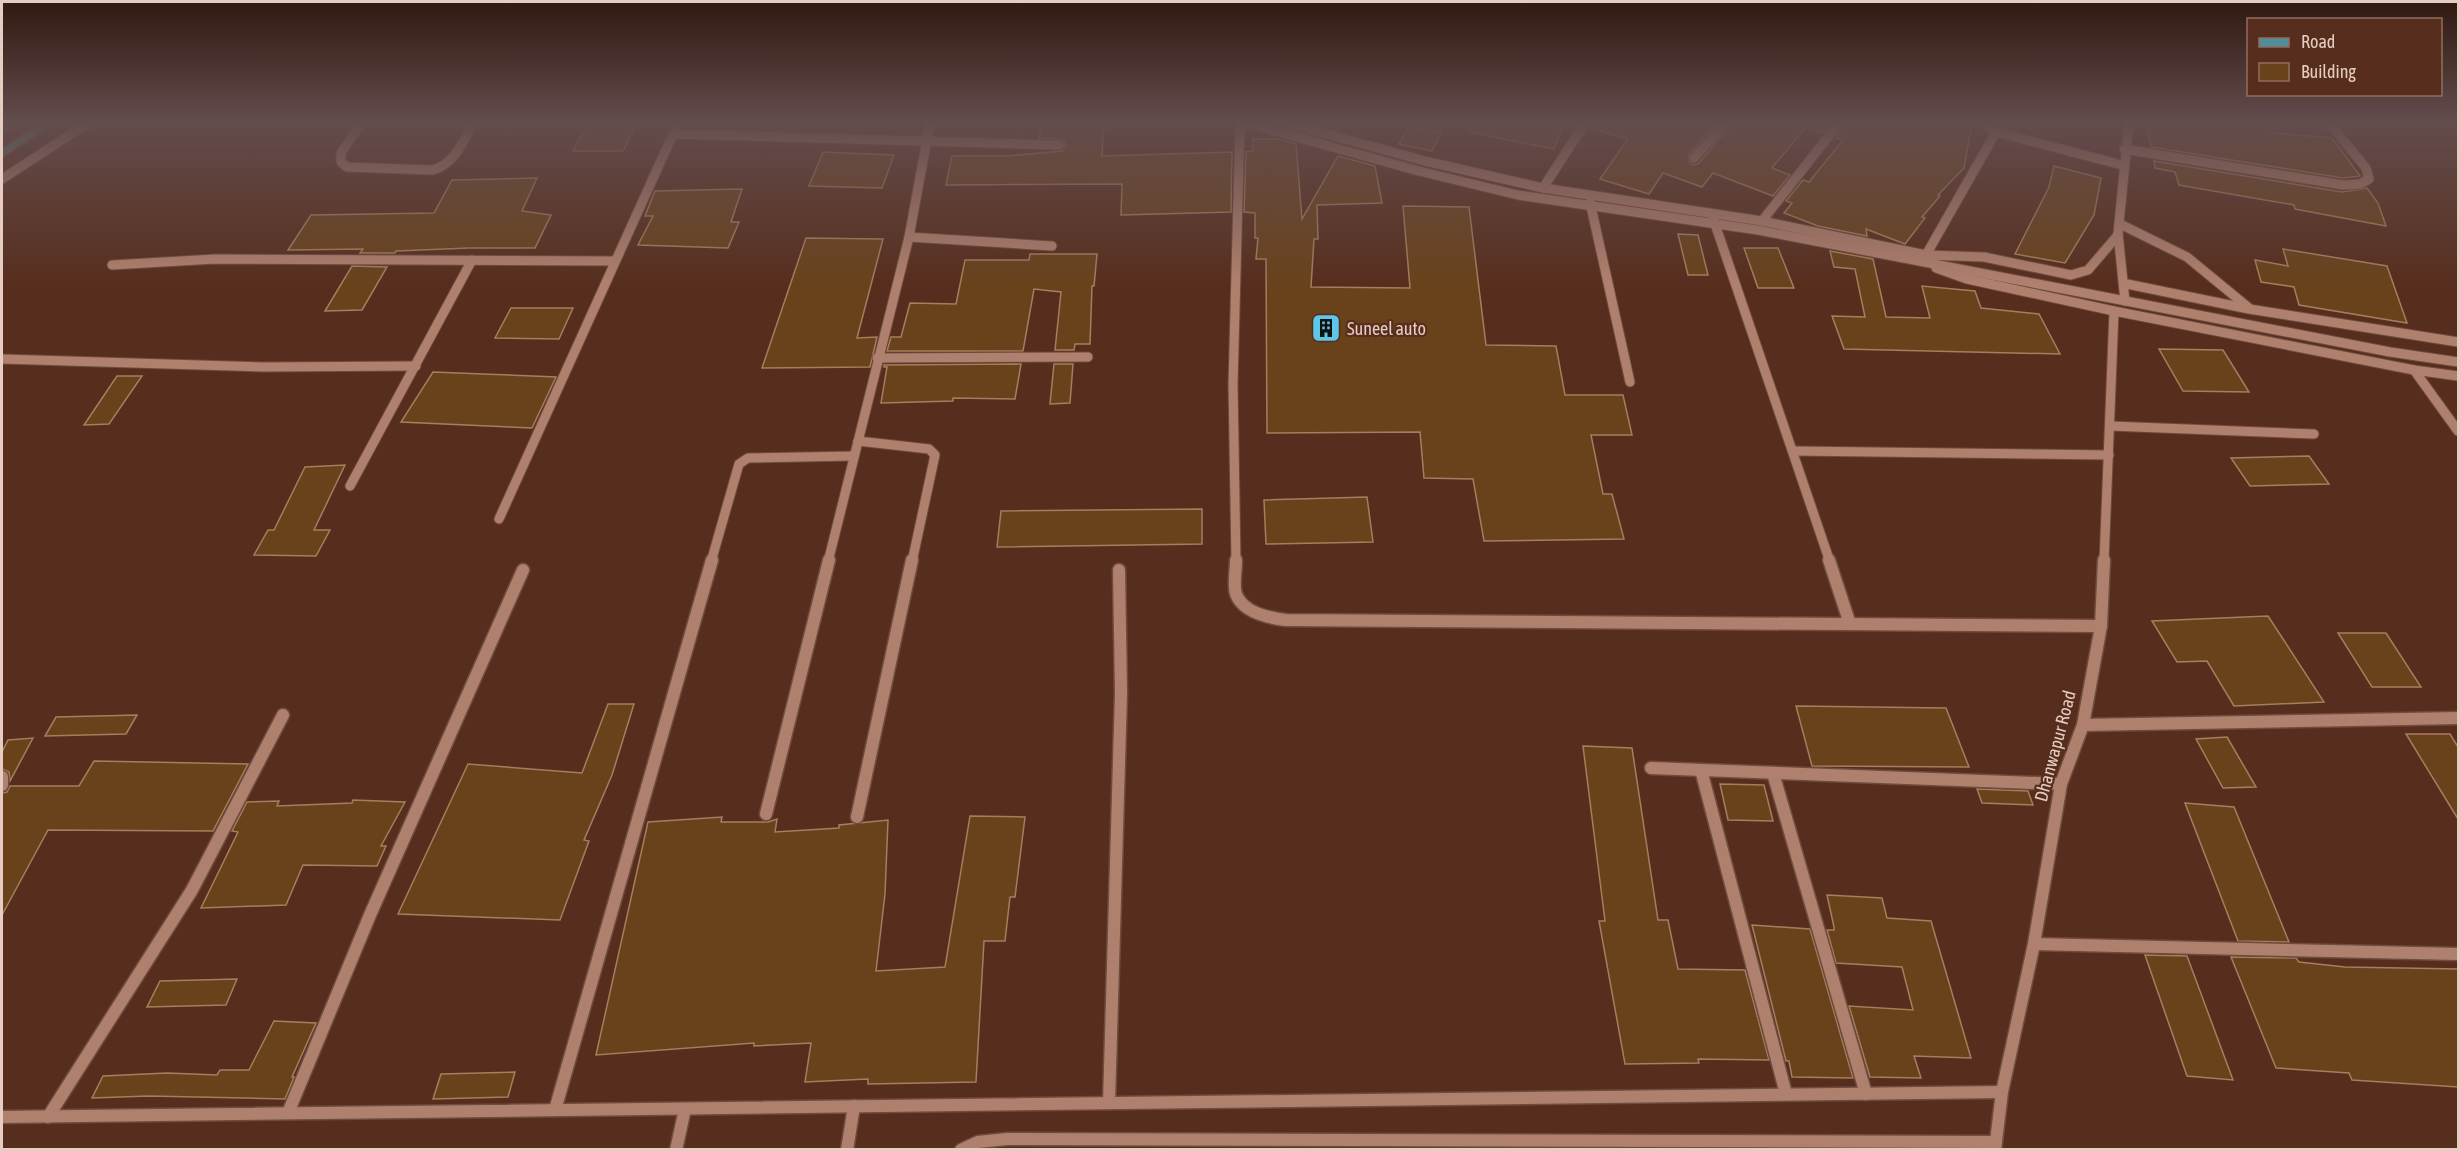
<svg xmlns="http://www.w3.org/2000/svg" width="2460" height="1151" font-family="'Asap Condensed',sans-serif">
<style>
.building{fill:#69421c;stroke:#a57e5e;stroke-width:1.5}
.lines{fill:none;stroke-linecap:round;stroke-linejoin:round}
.minor-far1-casing{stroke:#6f4c3e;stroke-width:11}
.minor-casing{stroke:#6f4c3e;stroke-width:15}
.major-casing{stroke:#6f4c3e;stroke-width:3}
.highway-casing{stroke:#6f4c3e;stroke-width:3}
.minor-far1{stroke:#b0806e;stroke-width:9}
.minor{stroke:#b0806e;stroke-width:12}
.major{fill:#4f8d9a;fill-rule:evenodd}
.highway{fill:#0f96b8;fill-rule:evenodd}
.labels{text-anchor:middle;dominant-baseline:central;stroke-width:4.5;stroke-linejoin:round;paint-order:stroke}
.poi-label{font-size:18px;fill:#e7ccc2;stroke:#572e1e;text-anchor:start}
.street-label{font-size:18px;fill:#e7ccc2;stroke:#572e1e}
</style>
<rect width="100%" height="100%" fill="#572e1e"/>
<g class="building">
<polygon points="588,123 637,123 623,151 573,151"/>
<polygon points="1042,123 1104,123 1102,156 1232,152 1231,212 1121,215 1122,184 946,185 952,156 1006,156 1063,151 1066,145 1062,139 1039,138"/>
<polygon points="1470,123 1564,123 1554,149 1469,132"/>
<polygon points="1594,123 1717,123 1689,154 1688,161 1693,165 1699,163 1733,123 1830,123 1822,133 1806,127 1772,168 1790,175 1773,196 1713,173 1702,187 1663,173 1649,194 1600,179 1628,139 1593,129"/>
<polygon points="1846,123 1972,123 1964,168 1938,195 1940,196 1922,217 1925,218 1905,244 1866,229 1867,236 1818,226 1784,213 1792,203 1786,201 1803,180 1809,182 1843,140 1836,138"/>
<polygon points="2146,123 2270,123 2274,133 2332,138 2360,176 2343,178 2151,147"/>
<polygon points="1409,126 1441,133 1432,151 1399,144"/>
<polygon points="1253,139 1278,139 1296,144 1302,219 1338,156 1375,166 1382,203 1317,205 1318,239 1314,239 1311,287 1410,288 1403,206 1469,207 1486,345 1556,346 1565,395 1623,395 1632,435 1591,435 1603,494 1612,494 1624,539 1484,541 1473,479 1424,478 1420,432 1267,433 1266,259 1256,259 1258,238 1255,238 1255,213 1244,212 1246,152 1253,151"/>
<polygon points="823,152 894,155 882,188 809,186"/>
<polygon points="2154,161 2342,192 2367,188 2378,203 2386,226 2295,209 2294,205 2179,185 2175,172 2155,168"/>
<polygon points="2054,166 2101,178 2094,215 2065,263 2015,254 2049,187"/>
<polygon points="537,178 522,211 551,215 535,248 469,248 396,251 395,253 360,253 363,249 288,250 311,215 434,213 452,180"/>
<polygon points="742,189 731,222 739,222 728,248 638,245 653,216 645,216 655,191"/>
<polygon points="1678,234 1698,235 1708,275 1688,275"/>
<polygon points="806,238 883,239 857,338 877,337 870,367 762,368"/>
<polygon points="1744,248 1778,248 1794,288 1758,288"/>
<polygon points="2283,249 2387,266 2407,323 2299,305 2294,287 2261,282 2255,260 2288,266"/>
<polygon points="1830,251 1873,259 1886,317 1930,318 1922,286 1975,291 1981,308 2039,314 2060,354 1844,349 1832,316 1865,317 1855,269 1834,267"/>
<polygon points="1030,254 1097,254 1094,286 1092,286 1090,344 1075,344 1074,350 1055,350 1061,292 1034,289 1023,351 887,351 891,337 901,337 910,303 956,304 965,260 1029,260"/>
<polygon points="352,266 387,267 362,310 325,311"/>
<polygon points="511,308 573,308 559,339 495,338"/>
<polygon points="2159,349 2223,350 2249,392 2183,391"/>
<polygon points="1021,364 1015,399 953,398 953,401 881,403 887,367 884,367 884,365"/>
<polygon points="1054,364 1073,364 1070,403 1050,404"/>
<polygon points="433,372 483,374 556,377 532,428 401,422"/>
<polygon points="117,376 142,376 109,424 84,425"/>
<polygon points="2309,456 2329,484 2250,486 2231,458"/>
<polygon points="345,465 314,530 330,530 316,556 254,555 268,530 274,530 305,467"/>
<polygon points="1367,497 1373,542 1266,544 1264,500"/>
<polygon points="1202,509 1202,544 997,547 1001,511"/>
<polygon points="2268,616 2324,702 2234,706 2207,661 2177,662 2152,621"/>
<polygon points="2338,633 2386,633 2421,687 2372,687"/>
<polygon points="608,704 634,704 612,775 584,840 589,841 560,920 398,914 468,764 582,773"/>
<polygon points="1796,706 1946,708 1969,767 1812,766"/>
<polygon points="137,715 126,734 45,736 56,717"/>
<polygon points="2406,734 2450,734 2458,747 2458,819"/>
<polygon points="2227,737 2256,787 2223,788 2196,739"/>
<polygon points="33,738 10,781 9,772 2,769 2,752 8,740"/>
<polygon points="1583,746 1632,748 1658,920 1668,920 1678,969 1745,970 1769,1060 1698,1059 1699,1063 1625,1064 1599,921 1605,921"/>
<polygon points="94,761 248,764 213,831 48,830 2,915 2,793 7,792 10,786 79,786"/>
<polygon points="1720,784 1764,785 1773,821 1728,820"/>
<polygon points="1977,789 2028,791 2033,805 1982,803"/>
<polygon points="353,800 405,802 381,846 386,846 377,866 303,865 286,905 201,908 238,832 232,831 247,802 279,801 277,806 352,803"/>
<polygon points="2185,803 2234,807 2289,942 2238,941"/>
<polygon points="970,816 1025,817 1015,897 1010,897 1005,941 984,941 976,1082 868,1084 868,1079 805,1082 811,1043 754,1046 754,1043 596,1055 648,822 722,817 721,822 768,822 777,819 775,832 839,828 839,825 888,820 885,894 876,971 945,967"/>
<polygon points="1827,895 1882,898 1887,918 1931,921 1971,1058 1914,1056 1921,1078 1870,1077 1849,1006 1913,1010 1902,967 1836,963 1827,930 1834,930 1834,927"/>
<polygon points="1752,925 1810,929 1853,1078 1792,1077 1789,1061 1786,1061"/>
<polygon points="2145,955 2187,956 2233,1080 2187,1076"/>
<polygon points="2231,957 2296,958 2299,962 2345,967 2458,969 2458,1087 2352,1080 2349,1073 2276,1068"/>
<polygon points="237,979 226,1005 147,1007 160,981"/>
<polygon points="274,1021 316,1023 292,1077 294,1077 285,1099 149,1096 92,1098 103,1076 167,1073 217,1075 220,1070 249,1070"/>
<polygon points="515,1072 508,1097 433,1099 441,1074"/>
</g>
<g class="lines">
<g class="minor-far1-casing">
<g id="minor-far1">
<path d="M361,123L341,153V162L347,167L433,170C455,163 463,142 473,123"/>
<polyline points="1246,123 1419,171 1518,195 1758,230 2390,352 2458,362"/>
<polyline points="1287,123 1425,161 1543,188 1762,221 1926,255 1984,257 2071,275 2088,270 2118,235"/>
<polyline points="1985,123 1996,132 2122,165"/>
<polyline points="673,134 1059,145"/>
<polyline points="2124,149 2343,185 2360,184 2369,179 2366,168 2329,123"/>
<polyline points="1694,158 1726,123"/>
<polyline points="2,179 88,123"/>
<polyline points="1543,188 1585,123"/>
<polyline points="1590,202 1630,382"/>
<polyline points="1713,218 1830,562"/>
<polyline points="1762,221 1839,123"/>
<polyline points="2120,224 2187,257 2249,308"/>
<polyline points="909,237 1052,246"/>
<polyline points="1926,255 1996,132"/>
<polyline points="112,265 215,259 615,261"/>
<polyline points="1936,268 1967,279 2114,311 2414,370 2458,376"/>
<polyline points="2127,284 2249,309 2458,342"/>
<polyline points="2125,301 2118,233 2129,123"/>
<polyline points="877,358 1088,357"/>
<polyline points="2,359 264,367 416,366"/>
<polyline points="2414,370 2458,431"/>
<polyline points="2110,426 2314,434"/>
<polyline points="858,441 929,449 935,455 912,562"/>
<polyline points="1794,451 2109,455"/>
<polyline points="350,486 472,260"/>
<polyline points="499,519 678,123"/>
<polyline points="711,562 739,464 748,458 854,456"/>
<polyline points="828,562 909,237 930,123"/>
<polyline points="1236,562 1233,384 1240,123"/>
<polyline points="2104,562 2114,311"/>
</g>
</g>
<g class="minor-casing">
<g id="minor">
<path d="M1236,560C1236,570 1233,585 1236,594C1243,613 1269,618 1286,620L2101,626"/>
<polyline points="1829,560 1850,624"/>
<polyline points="2083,725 2458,718"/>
<polyline points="1651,768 2061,784"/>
<polyline points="1701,770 1786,1094"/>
<polyline points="1773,773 1866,1094"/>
<polyline points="2,777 2,785"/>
<polyline points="766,814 829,560"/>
<polyline points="857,817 912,560"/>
<polyline points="2034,944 2458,954"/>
<polyline points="1109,1103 1121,693 1119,570"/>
<polyline points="555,1110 712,560"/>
<polyline points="288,1113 370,915 523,570"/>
<polyline points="2,1117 2002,1092"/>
<polyline points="48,1117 192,890 283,715"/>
<polyline points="676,1150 685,1109"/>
<polyline points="847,1150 854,1106"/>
<polyline points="961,1150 978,1142 1007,1139 1996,1142"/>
<polyline points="1995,1150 2002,1092 2034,944 2061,784 2083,725 2101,626 2104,560"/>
</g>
</g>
<g class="major-casing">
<polygon id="major" points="41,123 54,123 2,157 2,149"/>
</g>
<g class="highway-casing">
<polygon id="highway" points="4,123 20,123 2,134"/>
</g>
<use href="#minor-far1" class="minor-far1"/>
<use href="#minor" class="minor"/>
<use href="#major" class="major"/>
<use href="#highway" class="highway"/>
</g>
<linearGradient id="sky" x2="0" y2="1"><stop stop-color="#301910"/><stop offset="0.43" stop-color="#634c4c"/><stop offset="1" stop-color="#634c4c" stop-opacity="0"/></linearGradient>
<rect width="2460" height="284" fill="url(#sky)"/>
<defs>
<g id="building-square" transform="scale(1.5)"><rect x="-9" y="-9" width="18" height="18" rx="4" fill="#5dc7e8" stroke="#572e1e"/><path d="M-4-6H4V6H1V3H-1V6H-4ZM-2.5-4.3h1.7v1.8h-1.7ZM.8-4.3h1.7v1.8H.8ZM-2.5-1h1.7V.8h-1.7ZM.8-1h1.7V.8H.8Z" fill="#111"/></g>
</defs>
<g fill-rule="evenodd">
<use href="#building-square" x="1326" y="328"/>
</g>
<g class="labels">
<g class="poi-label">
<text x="1347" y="328">Suneel auto</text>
</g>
<g class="street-label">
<text transform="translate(2055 746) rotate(-75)">Dhanwapur Road</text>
</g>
</g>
<rect width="2460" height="1151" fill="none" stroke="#e7ccc2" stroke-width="6"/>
<rect x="2247" y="18" width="195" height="78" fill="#572e1e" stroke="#916d60" stroke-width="1.5"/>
<rect x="2259" y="38" width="30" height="9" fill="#4f8d9a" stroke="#916d60" stroke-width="1.5"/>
<text x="2301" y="48" font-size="18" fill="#e7ccc2">Road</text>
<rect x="2259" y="63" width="30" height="18" fill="#69421c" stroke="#916d60" stroke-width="1.5"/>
<text x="2301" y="78" font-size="18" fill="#e7ccc2">Building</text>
</svg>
